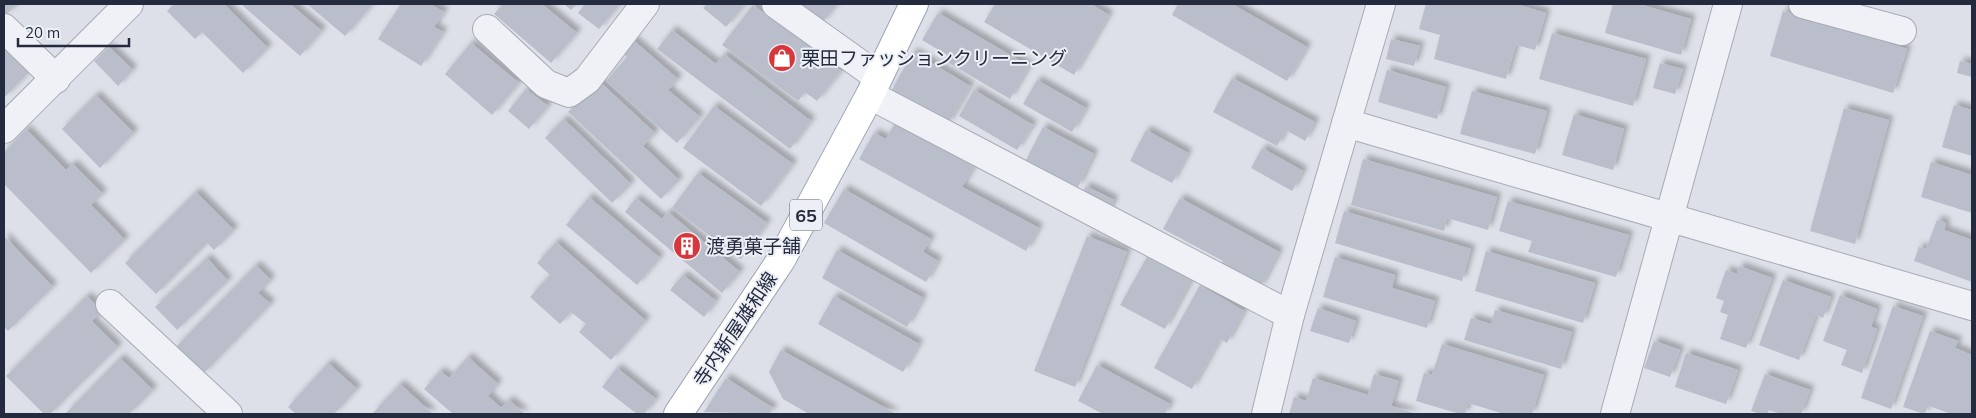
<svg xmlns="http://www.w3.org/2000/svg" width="1976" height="418" font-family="Mulish,'Noto Sans JP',sans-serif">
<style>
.building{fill:#babecb;filter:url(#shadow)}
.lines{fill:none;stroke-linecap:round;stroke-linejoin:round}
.minor-casing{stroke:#a6aab5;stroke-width:30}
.major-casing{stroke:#9ba2b4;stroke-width:30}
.minor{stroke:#f0f1f6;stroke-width:28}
.major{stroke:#fff;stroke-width:28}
.labels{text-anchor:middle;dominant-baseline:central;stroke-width:4;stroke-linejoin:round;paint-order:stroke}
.shield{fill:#eceff5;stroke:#616676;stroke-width:1}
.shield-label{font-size:18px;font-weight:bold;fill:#252b3f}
.poi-label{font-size:19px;fill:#252b3f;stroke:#eceff5;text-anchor:start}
.street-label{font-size:19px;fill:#252b3f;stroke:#eceff5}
</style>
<defs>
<filter id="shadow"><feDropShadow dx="4.5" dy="-4.5" stdDeviation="2.5" flood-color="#0004"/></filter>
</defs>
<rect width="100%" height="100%" fill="#dde0e8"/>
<g class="building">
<polygon points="4,4 17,4 6,15 4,13"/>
<polygon points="174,4 224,4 268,48 243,73 202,32 195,39 167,11"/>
<polygon points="241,4 290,4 322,31 300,56"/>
<polygon points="307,4 373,4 345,36"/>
<polygon points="401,4 430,4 444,12 434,27 443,32 421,66 378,39"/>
<polygon points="503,4 542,4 577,33 551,63 494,14"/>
<polygon points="564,4 577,4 571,10"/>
<polygon points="585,4 617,4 619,5 599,29 578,13"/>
<polygon points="707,4 745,4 726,27 703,8"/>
<polygon points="797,4 837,4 822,23"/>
<polygon points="995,4 1091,4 1109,15 1074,75 984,22"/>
<polygon points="1178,4 1232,4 1307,47 1287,81 1172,15"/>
<polygon points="1426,4 1516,4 1546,13 1535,50 1516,45 1506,79 1434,59 1440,35 1419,29"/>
<polygon points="1613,4 1639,4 1691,19 1681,55 1605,33"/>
<polygon points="753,5 841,71 817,101 805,92 798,101 722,45"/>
<polygon points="1783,11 1907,49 1893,93 1770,56"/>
<polygon points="938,13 1029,66 1010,99 944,60 947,55 922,40"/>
<polygon points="672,30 716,64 724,54 811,121 790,149 657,49"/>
<polygon points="1552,33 1646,59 1633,106 1539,79"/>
<polygon points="632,39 678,79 668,90 700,117 677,143 606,81 627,57 621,52"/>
<polygon points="1391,39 1420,46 1414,66 1386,59"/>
<polygon points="471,43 519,83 492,115 445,74"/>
<polygon points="4,45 30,71 4,98"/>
<polygon points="109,47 133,70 118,86 94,61"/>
<polygon points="913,52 970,86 948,124 891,91"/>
<polygon points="1960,61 1972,64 1972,77 1957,73"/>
<polygon points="1660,63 1683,69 1675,94 1653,88"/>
<polygon points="1387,70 1446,87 1437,119 1378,102"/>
<polygon points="1232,78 1315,122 1305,141 1286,130 1277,146 1213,112"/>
<polygon points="598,80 655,133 643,146 679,180 661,199 568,112"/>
<polygon points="1037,80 1086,108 1072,132 1023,104"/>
<polygon points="526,89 548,106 529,129 508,111"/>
<polygon points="974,90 1033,125 1017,150 959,116"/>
<polygon points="1472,91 1547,111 1535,154 1460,134"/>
<polygon points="96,95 134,133 100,168 62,129"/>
<polygon points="1954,105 1972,110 1972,156 1942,147"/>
<polygon points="714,106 793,164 761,206 683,148"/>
<polygon points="1844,108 1889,120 1855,244 1810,231"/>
<polygon points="1574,114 1624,129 1613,170 1562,155"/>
<polygon points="564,119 631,184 612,203 545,138"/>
<polygon points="895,123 974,166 962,187 1039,228 1026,251 859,159 874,133 886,139"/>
<polygon points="1043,127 1094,154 1078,187 1026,160"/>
<polygon points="26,129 66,170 73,164 103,194 91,205 125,240 91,273 4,184 4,152"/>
<polygon points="1146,130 1188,153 1172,183 1130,161"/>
<polygon points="1262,148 1303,171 1292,191 1251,168"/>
<polygon points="1363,159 1497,197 1488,230 1447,218 1444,231 1351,205"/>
<polygon points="1931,162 1972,175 1972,213 1921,197"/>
<polygon points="698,173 767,223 741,259 672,208"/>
<polygon points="1086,186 1114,200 1108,213 1080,198"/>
<polygon points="844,189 931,239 923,252 938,261 926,282 824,223"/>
<polygon points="196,192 234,230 214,250 207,243 156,294 125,263"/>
<polygon points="589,197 660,258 637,285 566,225"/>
<polygon points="636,198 662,219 668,212 740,272 722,293 625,212"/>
<polygon points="1180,198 1279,252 1260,288 1220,266 1223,261 1163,229"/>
<polygon points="1508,201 1629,235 1616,277 1528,252 1532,241 1499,231"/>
<polygon points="1344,211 1471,249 1462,281 1335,243"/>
<polygon points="1937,220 1946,223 1944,230 1972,240 1972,282 1914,261 1919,247 1926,249"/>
<polygon points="4,236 53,287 8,331 4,327"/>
<polygon points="1087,236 1127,252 1075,387 1034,371"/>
<polygon points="556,242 646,321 611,360 579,332 586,324 571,312 560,324 530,297 550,275 537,263"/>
<polygon points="837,250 923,298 907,327 822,278"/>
<polygon points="1486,251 1595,283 1583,323 1475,291"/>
<polygon points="1147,257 1191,280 1165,329 1120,305"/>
<polygon points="1335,257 1395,275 1392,288 1435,301 1427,328 1323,297"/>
<polygon points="207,258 228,281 177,330 155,307"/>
<polygon points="256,265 271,280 258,293 271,304 203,374 175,348"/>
<polygon points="1739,266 1772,278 1746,348 1720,339 1728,315 1720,312 1724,301 1716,298 1726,270 1737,274"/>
<polygon points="683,275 716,301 704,317 670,290"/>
<polygon points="1783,280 1831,297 1823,318 1816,315 1799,360 1759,345"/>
<polygon points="1200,285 1244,311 1227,343 1220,339 1192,389 1154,368"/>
<polygon points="1840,295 1877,309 1871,327 1877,329 1862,373 1841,365 1847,350 1823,341"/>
<polygon points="87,296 102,311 92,321 118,347 50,414 44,414 6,376"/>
<polygon points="834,296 919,344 903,372 818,324"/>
<polygon points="1893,306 1923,316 1891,409 1861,398"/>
<polygon points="1318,308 1356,321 1349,343 1310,331"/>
<polygon points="1495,310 1572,332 1561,369 1464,340 1471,318 1491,324"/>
<polygon points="1930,331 1958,341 1955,348 1972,355 1972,414 1951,414 1929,406 1924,414 1903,407"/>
<polygon points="1654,341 1680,350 1670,377 1644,368"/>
<polygon points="1442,344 1544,375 1532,414 1504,414 1468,403 1465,414 1460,414 1416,401 1424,373 1432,375"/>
<polygon points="781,350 896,414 809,414 783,399 769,372"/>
<polygon points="1686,353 1738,370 1726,404 1675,387"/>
<polygon points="468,357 498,384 488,396 501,408 509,400 525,414 453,414 424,389 440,371 449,378"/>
<polygon points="120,358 153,390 129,414 65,414"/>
<polygon points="328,363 357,389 334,414 296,414 288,407"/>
<polygon points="1097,365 1170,404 1165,414 1103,414 1078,401"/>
<polygon points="617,368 656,399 644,414 637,414 602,387"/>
<polygon points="1374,374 1399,381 1391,406 1416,414 1289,414 1294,397 1306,401 1313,378 1368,395"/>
<polygon points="1765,374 1810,390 1801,414 1781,414 1769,410 1767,414 1761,414 1751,411"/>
<polygon points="726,378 773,408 769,414 704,412"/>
<polygon points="400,384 433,414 372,414"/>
</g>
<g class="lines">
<g class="minor-casing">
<g id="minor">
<polyline points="776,4 878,77"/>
<polyline points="1803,4 1902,31"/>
<polyline points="4,28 56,79"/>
<polyline points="487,29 546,84 569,93 587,80 645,4"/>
<polyline points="870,95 1290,315"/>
<polyline points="1346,123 1972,306"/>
<polyline points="4,129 129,4"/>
<polyline points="110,304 228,414"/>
<polyline points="1266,414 1290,315 1381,4"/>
<polyline points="1615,414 1728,4"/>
</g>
</g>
<g class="major-casing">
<polyline id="major" points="678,414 781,260 870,95 914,4"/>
</g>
<use href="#minor" class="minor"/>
<use href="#major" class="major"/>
</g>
<defs>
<g id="shop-disc" transform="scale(1.4375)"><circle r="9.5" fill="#d7373a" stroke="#eceff5"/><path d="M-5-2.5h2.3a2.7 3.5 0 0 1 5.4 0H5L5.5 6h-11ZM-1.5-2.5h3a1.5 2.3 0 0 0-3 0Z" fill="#fff"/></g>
<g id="building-disc" transform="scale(1.4375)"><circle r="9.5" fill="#d7373a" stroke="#eceff5"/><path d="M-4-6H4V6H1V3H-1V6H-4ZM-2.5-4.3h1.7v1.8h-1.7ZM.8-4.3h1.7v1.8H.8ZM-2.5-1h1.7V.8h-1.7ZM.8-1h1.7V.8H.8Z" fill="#fff"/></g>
</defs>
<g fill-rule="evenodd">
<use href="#shop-disc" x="782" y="58"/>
<use href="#building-disc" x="687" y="246"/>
</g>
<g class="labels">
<rect class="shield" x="790" y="199.5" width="32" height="31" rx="4"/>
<g class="shield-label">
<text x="806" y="215">65</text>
</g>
<g class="poi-label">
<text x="801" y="58">栗田ファッションクリーニング</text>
<text x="706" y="246">渡勇菓子舗</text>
</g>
<g class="street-label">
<text transform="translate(735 329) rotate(-56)">寺内新屋雄和線</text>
</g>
</g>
<rect width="1976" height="418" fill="none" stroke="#252b3f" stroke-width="10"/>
<path d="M18 38v8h111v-8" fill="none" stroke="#252b3f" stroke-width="2.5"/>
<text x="25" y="38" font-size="15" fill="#252b3f" stroke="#eceff5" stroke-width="4" paint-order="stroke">20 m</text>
</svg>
